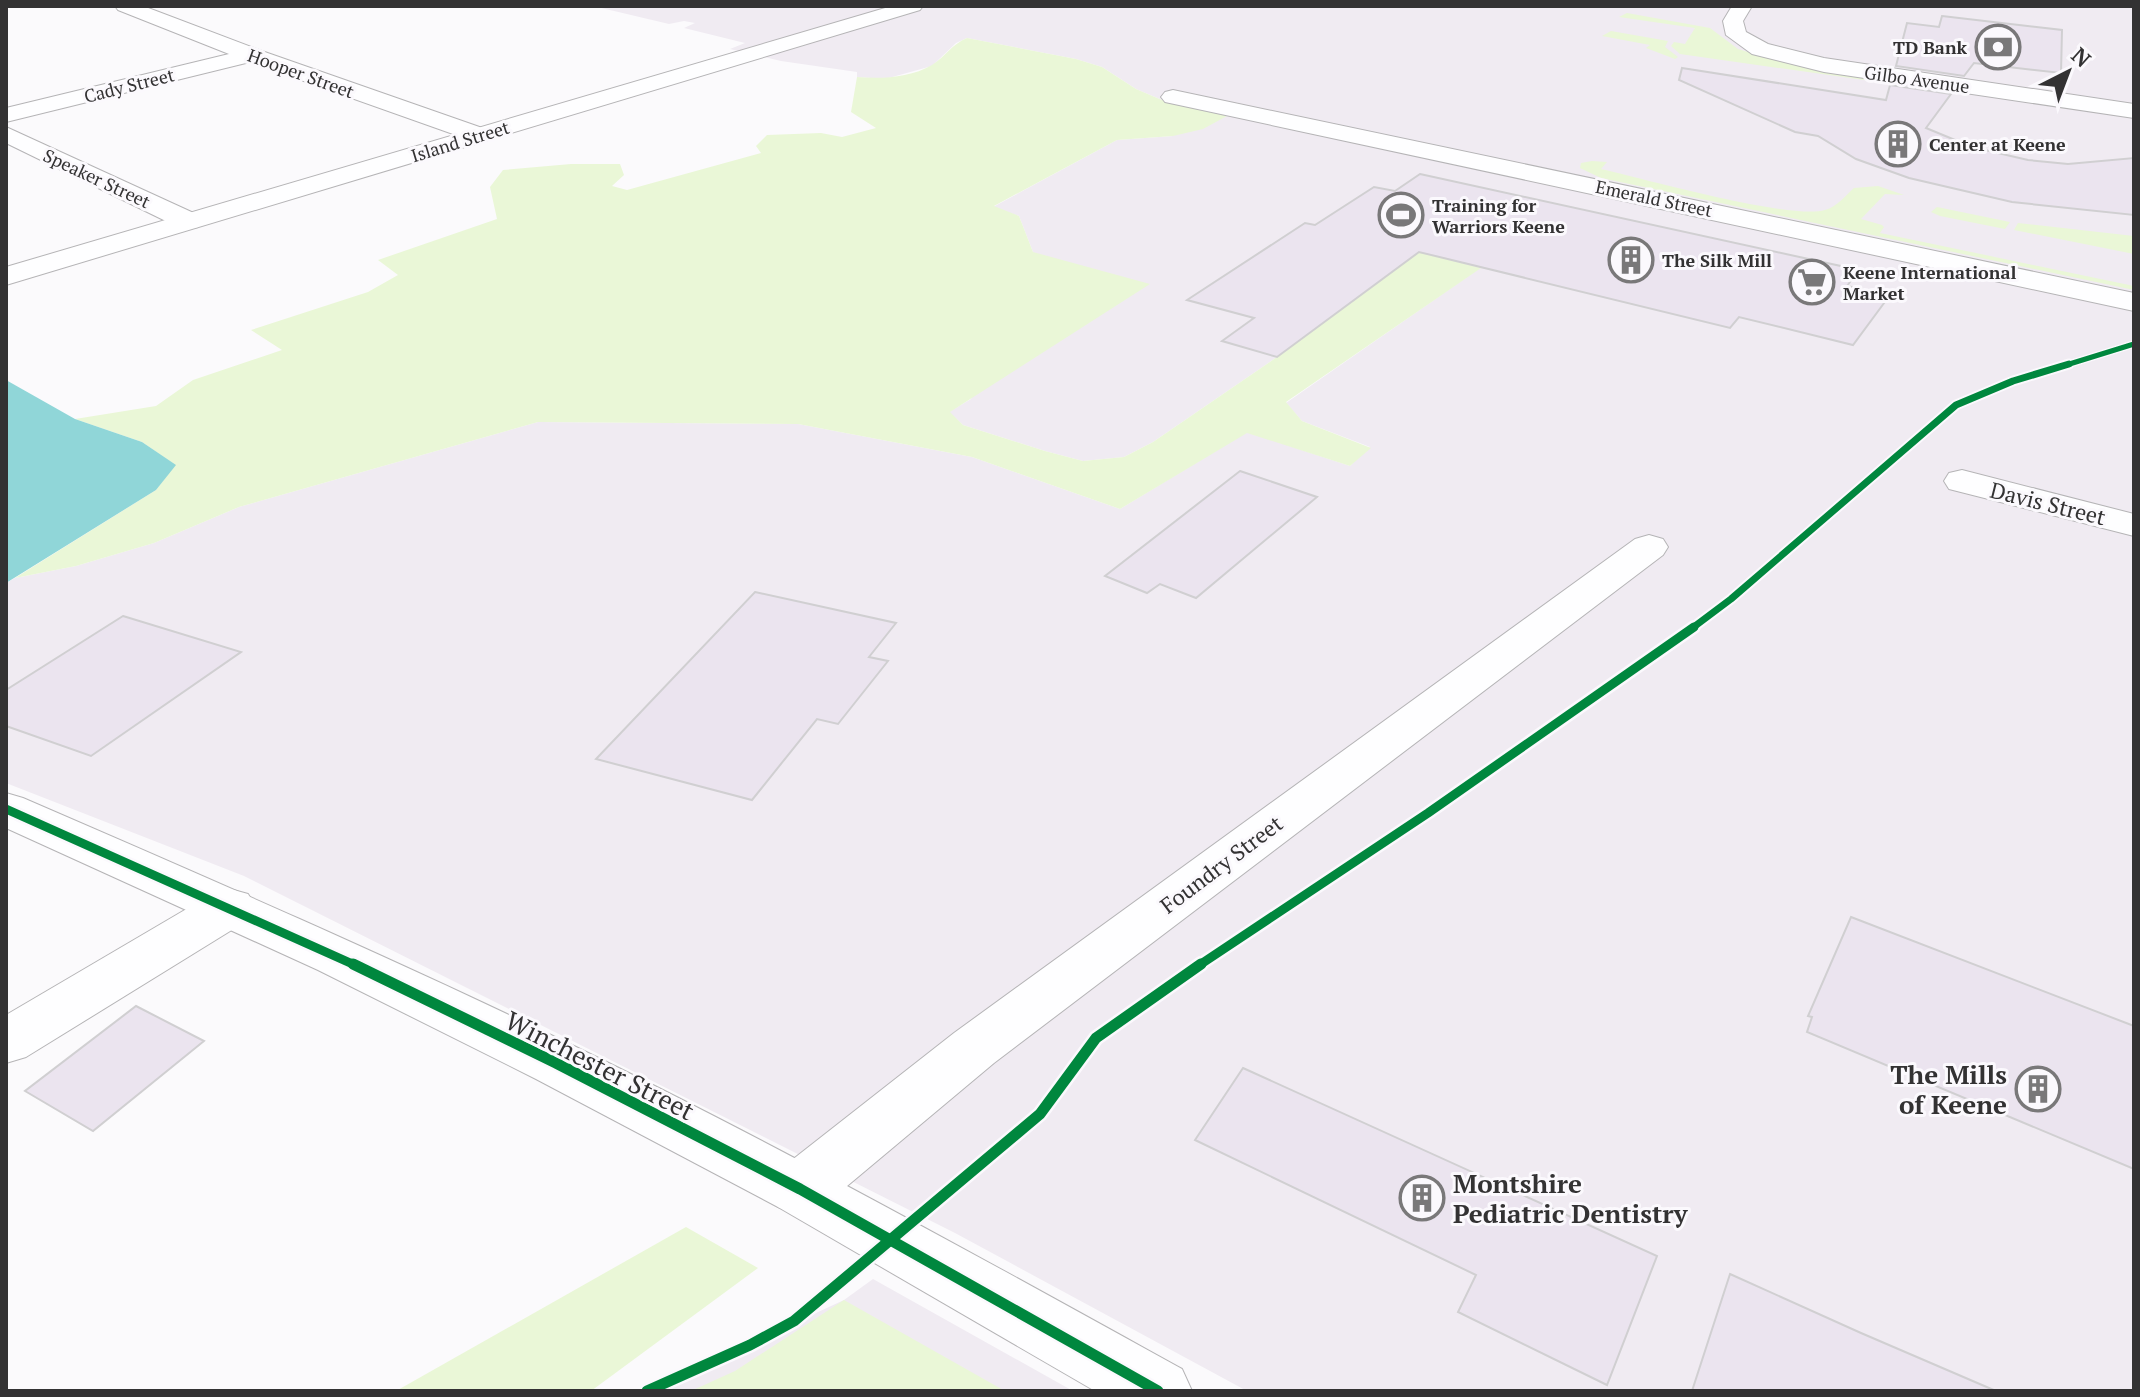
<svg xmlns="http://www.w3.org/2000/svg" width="2140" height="1397" font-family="'PT Serif',serif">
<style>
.built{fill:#f0ebf2}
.green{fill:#eaf7d7}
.water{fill:#90d6d8}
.building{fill:#ebe4ef;stroke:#d0cfd1;stroke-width:2}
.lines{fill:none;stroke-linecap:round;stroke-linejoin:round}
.minor-casing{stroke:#b5b4b6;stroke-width:2}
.tertiary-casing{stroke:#b5b4b6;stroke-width:2}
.minor{fill:#fefeff;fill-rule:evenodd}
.tertiary{fill:#fefeff;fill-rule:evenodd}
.cycleway-far3-casing{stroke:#fbf9fd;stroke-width:8}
.cycleway-far2-casing{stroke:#fbf9fd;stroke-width:11}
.cycleway-far1-casing{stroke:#fbf9fd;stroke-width:14}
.cycleway-casing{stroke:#fbf9fd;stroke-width:16}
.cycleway-far3{stroke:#00873e;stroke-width:5}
.cycleway-far2{stroke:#00873e;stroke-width:7}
.cycleway-far1{stroke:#00873e;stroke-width:9}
.cycleway{stroke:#00873e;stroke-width:11}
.labels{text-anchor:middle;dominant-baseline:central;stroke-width:6;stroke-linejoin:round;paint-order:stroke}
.far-poi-label{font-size:18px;font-weight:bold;fill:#333233;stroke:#fbf9fd;text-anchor:start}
.far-street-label{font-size:18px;fill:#333233;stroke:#fbf9fd}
.street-label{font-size:22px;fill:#333233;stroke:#fbf9fd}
.near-street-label{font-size:26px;fill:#333233;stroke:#fbf9fd}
.near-poi-label{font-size:26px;font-weight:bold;fill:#333233;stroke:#fbf9fd;text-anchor:end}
</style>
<rect width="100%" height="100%" fill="#fbfafc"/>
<g class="built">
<polygon points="593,6 2134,6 2134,1391 1247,1391 955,1233 244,876 6,783 6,583 15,578 76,566 154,543 239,507 538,422 798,424 972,457 1120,509 1247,432 1350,466 1370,447 1302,421 1286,403 1480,268 1419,252 1277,357 1153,442 1124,457 1083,461 1045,451 963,425 949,412 971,399 1033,252 1019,216 993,207 1117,140 1173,136 1169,103 1136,89 1102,67 1076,59 967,38 956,43 932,66 885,79 857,77 857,72 781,61 730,49 745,43 684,28 695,23 684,21 669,24"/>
<polygon points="873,1279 1073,1391 647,1391 844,1300"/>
</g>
<g class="green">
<polygon points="1627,13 1710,28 1738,49 1782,62 1887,80 1885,83 1680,54 1671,46 1674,42 1685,44 1695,28 1619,17"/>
<polygon points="1611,31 1668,41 1665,47 1678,57 1675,59 1646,48 1650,45 1602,36"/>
<path d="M967,38L1076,59L1102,67L1136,89L1169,103L1227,116L1203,129L1173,136L1117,140L994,206L1019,216L1033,252L1150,284L950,412L963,425L1045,451L1083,461L1124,457L1153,442L1277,357L1419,252L1481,268L1286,402L1302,421L1371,448L1350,466L1247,433L1120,509L972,457L798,424L538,422L239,507L154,543L76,566L15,578L156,490L175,465L142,442L75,419L156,406L193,380L282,350L251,330L368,292L398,275L378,260L497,219L490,187L503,170L571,164H620L624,175L612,186L627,190L761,153L756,146L767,135L821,133L842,137L876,128L851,112L857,77C881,79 910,78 932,65C945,57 952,44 967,38Z"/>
<path d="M1592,161L1607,162L1601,169C1645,179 1790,220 1825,210C1837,207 1846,195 1854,188L1878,186L1904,195L1885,194L1861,219L1882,225L1884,227L1880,233L2134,286V290L1601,178L1580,168L1581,163Z"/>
<polygon points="1937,207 2010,222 2005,229 1940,216 1931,212"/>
<polygon points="2018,223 2134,236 2134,254 2014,230"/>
<polygon points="686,1227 758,1268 591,1391 396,1391"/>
<polygon points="844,1300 1005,1391 691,1391 735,1371"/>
</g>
<polygon class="water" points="6,380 75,419 142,442 176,465 156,490 6,583"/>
<g class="building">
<polygon points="1942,16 2062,30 2061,73 1974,63 1964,76 1896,66 1907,23 1939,27"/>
<polygon points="1682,68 1886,100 1890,85 1951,94 1926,128 1972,147 2028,160 2068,164 2134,158 2134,215 2012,202 1909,178 1856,159 1818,136 1795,132 1679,80"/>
<polygon points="1420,174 1859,270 1847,286 1890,295 1853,345 1739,317 1730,328 1419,252 1277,357 1222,341 1254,318 1187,300 1305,223 1315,225 1374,187 1395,191"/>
<polygon points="1240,471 1317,497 1196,598 1160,584 1147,593 1105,576"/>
<polygon points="755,592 896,623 869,657 888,661 838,724 817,719 752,800 596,759"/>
<polygon points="123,616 241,652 91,756 6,726 6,690"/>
<polygon points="1851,917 2134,1026 2134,1169 1807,1032 1812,1017 1808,1016"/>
<polygon points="136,1006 204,1041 93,1131 25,1091"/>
<polygon points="1243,1068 1657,1256 1607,1385 1458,1312 1476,1275 1195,1140"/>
<polygon points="1730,1274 1861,1333 1996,1391 1692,1391"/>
</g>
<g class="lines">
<g class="minor-casing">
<g id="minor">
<polygon points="115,6 143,6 259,50 488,130 491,135 488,140 470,140 250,62 6,122 6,108 229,54 118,10"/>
<polygon points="1173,90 2134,293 2134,311 1165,102 1161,97 1165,92"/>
<polygon points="6,127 198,215 202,221 198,227 188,229 178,227 6,143"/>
<polygon points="1962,470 2134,514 2134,536 1949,489 1944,481 1949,473"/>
<polygon points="1649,535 1663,539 1668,547 1663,555 994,1063 822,1207 800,1215 778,1207 769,1189 778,1171 954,1033 1635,539"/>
<polygon points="230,889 248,894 256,907 248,920 26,1057 6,1063 6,1015 212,894"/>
</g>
</g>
<g class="tertiary-casing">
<g id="tertiary">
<polygon points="892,6 923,6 920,10 6,285 6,267"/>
<polygon points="1732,6 1752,6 1743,21 1746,32 1768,44 1824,58 2134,104 2134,118 1824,72 1752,54 1726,35 1723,21"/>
<path d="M6,793L23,798C208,878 392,958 574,1046C780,1146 981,1258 1182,1369L1192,1391H1095L778,1207L536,1079L318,970L6,828Z"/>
</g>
</g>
<use href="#minor" class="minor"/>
<use href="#tertiary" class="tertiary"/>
<g class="cycleway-far3-casing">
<polyline id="cycleway-far3" points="2063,366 2134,344"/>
</g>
<g class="cycleway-far2-casing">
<polyline id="cycleway-far2" points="1691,629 1731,599 1956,405 2013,381 2069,364"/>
</g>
<g class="cycleway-far1-casing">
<g id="cycleway-far1">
<polyline points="6,809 357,966"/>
<polyline points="1198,966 1428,813 1694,627"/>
</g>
</g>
<g class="cycleway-casing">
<g id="cycleway">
<polyline points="353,964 556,1063 800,1189 1158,1391"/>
<polyline points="647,1391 750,1345 794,1321 1040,1114 1096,1038 1201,964"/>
</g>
</g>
<use href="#cycleway-far3" class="cycleway-far3"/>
<use href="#cycleway-far2" class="cycleway-far2"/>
<use href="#cycleway-far1" class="cycleway-far1"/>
<use href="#cycleway" class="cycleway"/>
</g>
<defs>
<g id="bank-ring" transform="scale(2.3)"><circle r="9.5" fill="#fbf9fd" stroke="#797879" stroke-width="1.5"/><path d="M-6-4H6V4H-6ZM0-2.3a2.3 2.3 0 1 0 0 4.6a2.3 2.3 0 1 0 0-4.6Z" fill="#797879"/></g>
<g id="building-ring" transform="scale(2.3)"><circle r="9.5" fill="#fbf9fd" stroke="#797879" stroke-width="1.5"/><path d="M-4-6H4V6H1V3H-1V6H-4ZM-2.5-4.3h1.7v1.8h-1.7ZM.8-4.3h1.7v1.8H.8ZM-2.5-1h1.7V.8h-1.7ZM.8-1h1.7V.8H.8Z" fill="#797879"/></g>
<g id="stadium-ring" transform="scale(2.3)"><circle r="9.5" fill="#fbf9fd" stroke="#797879" stroke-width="1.5"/><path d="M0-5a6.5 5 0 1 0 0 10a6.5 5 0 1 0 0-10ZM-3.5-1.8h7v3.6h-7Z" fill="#797879"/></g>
<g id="supermarket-ring" transform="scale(2.3)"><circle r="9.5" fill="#fbf9fd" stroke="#797879" stroke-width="1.5"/><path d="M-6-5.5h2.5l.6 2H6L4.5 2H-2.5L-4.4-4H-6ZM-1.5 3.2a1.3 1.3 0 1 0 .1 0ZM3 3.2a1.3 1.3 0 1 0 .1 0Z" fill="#797879"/></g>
</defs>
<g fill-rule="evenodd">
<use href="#bank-ring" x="1998" y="47"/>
<use href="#building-ring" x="1898" y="144"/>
<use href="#stadium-ring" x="1401" y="215"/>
<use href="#building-ring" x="1631" y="260"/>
<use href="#supermarket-ring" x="1812" y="282"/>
<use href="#building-ring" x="2038" y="1089"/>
<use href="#building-ring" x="1422" y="1198"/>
</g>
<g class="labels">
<g class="far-poi-label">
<text x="1967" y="47" text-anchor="end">TD Bank</text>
<text x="1929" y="144">Center at Keene</text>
<text x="1432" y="205">Training for<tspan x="1432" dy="21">Warriors Keene</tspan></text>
<text x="1662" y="260">The Silk Mill</text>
<text x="1843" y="272">Keene International<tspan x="1843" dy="21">Market</tspan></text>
</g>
<g class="far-street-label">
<text transform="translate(301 73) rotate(20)">Hooper Street</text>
<text transform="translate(1917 79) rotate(8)">Gilbo Avenue</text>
<text transform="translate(129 85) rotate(-14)">Cady Street</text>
<text transform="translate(460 141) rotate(-17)">Island Street</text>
<text transform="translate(97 178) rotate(25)">Speaker Street</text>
<text transform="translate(1654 198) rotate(12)">Emerald Street</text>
</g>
<g class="street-label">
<text transform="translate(2048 503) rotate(14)">Davis Street</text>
<text transform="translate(1221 864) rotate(-37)">Foundry Street</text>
</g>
<g class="near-street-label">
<text transform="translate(600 1065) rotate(27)">Winchester Street</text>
</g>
<g class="near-poi-label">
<text x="2007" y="1074">The Mills<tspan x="2007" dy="30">of Keene</tspan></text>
<text x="1453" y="1183" text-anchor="start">Montshire<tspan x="1453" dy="30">Pediatric Dentistry</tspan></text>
</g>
</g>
<rect width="2140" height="1397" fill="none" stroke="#333233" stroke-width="16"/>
<g transform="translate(2068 72) rotate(42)" stroke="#fbf9fd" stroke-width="6" paint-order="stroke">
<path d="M0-6L14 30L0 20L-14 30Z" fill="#333233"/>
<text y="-12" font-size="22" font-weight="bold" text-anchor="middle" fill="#333233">N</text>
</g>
</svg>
